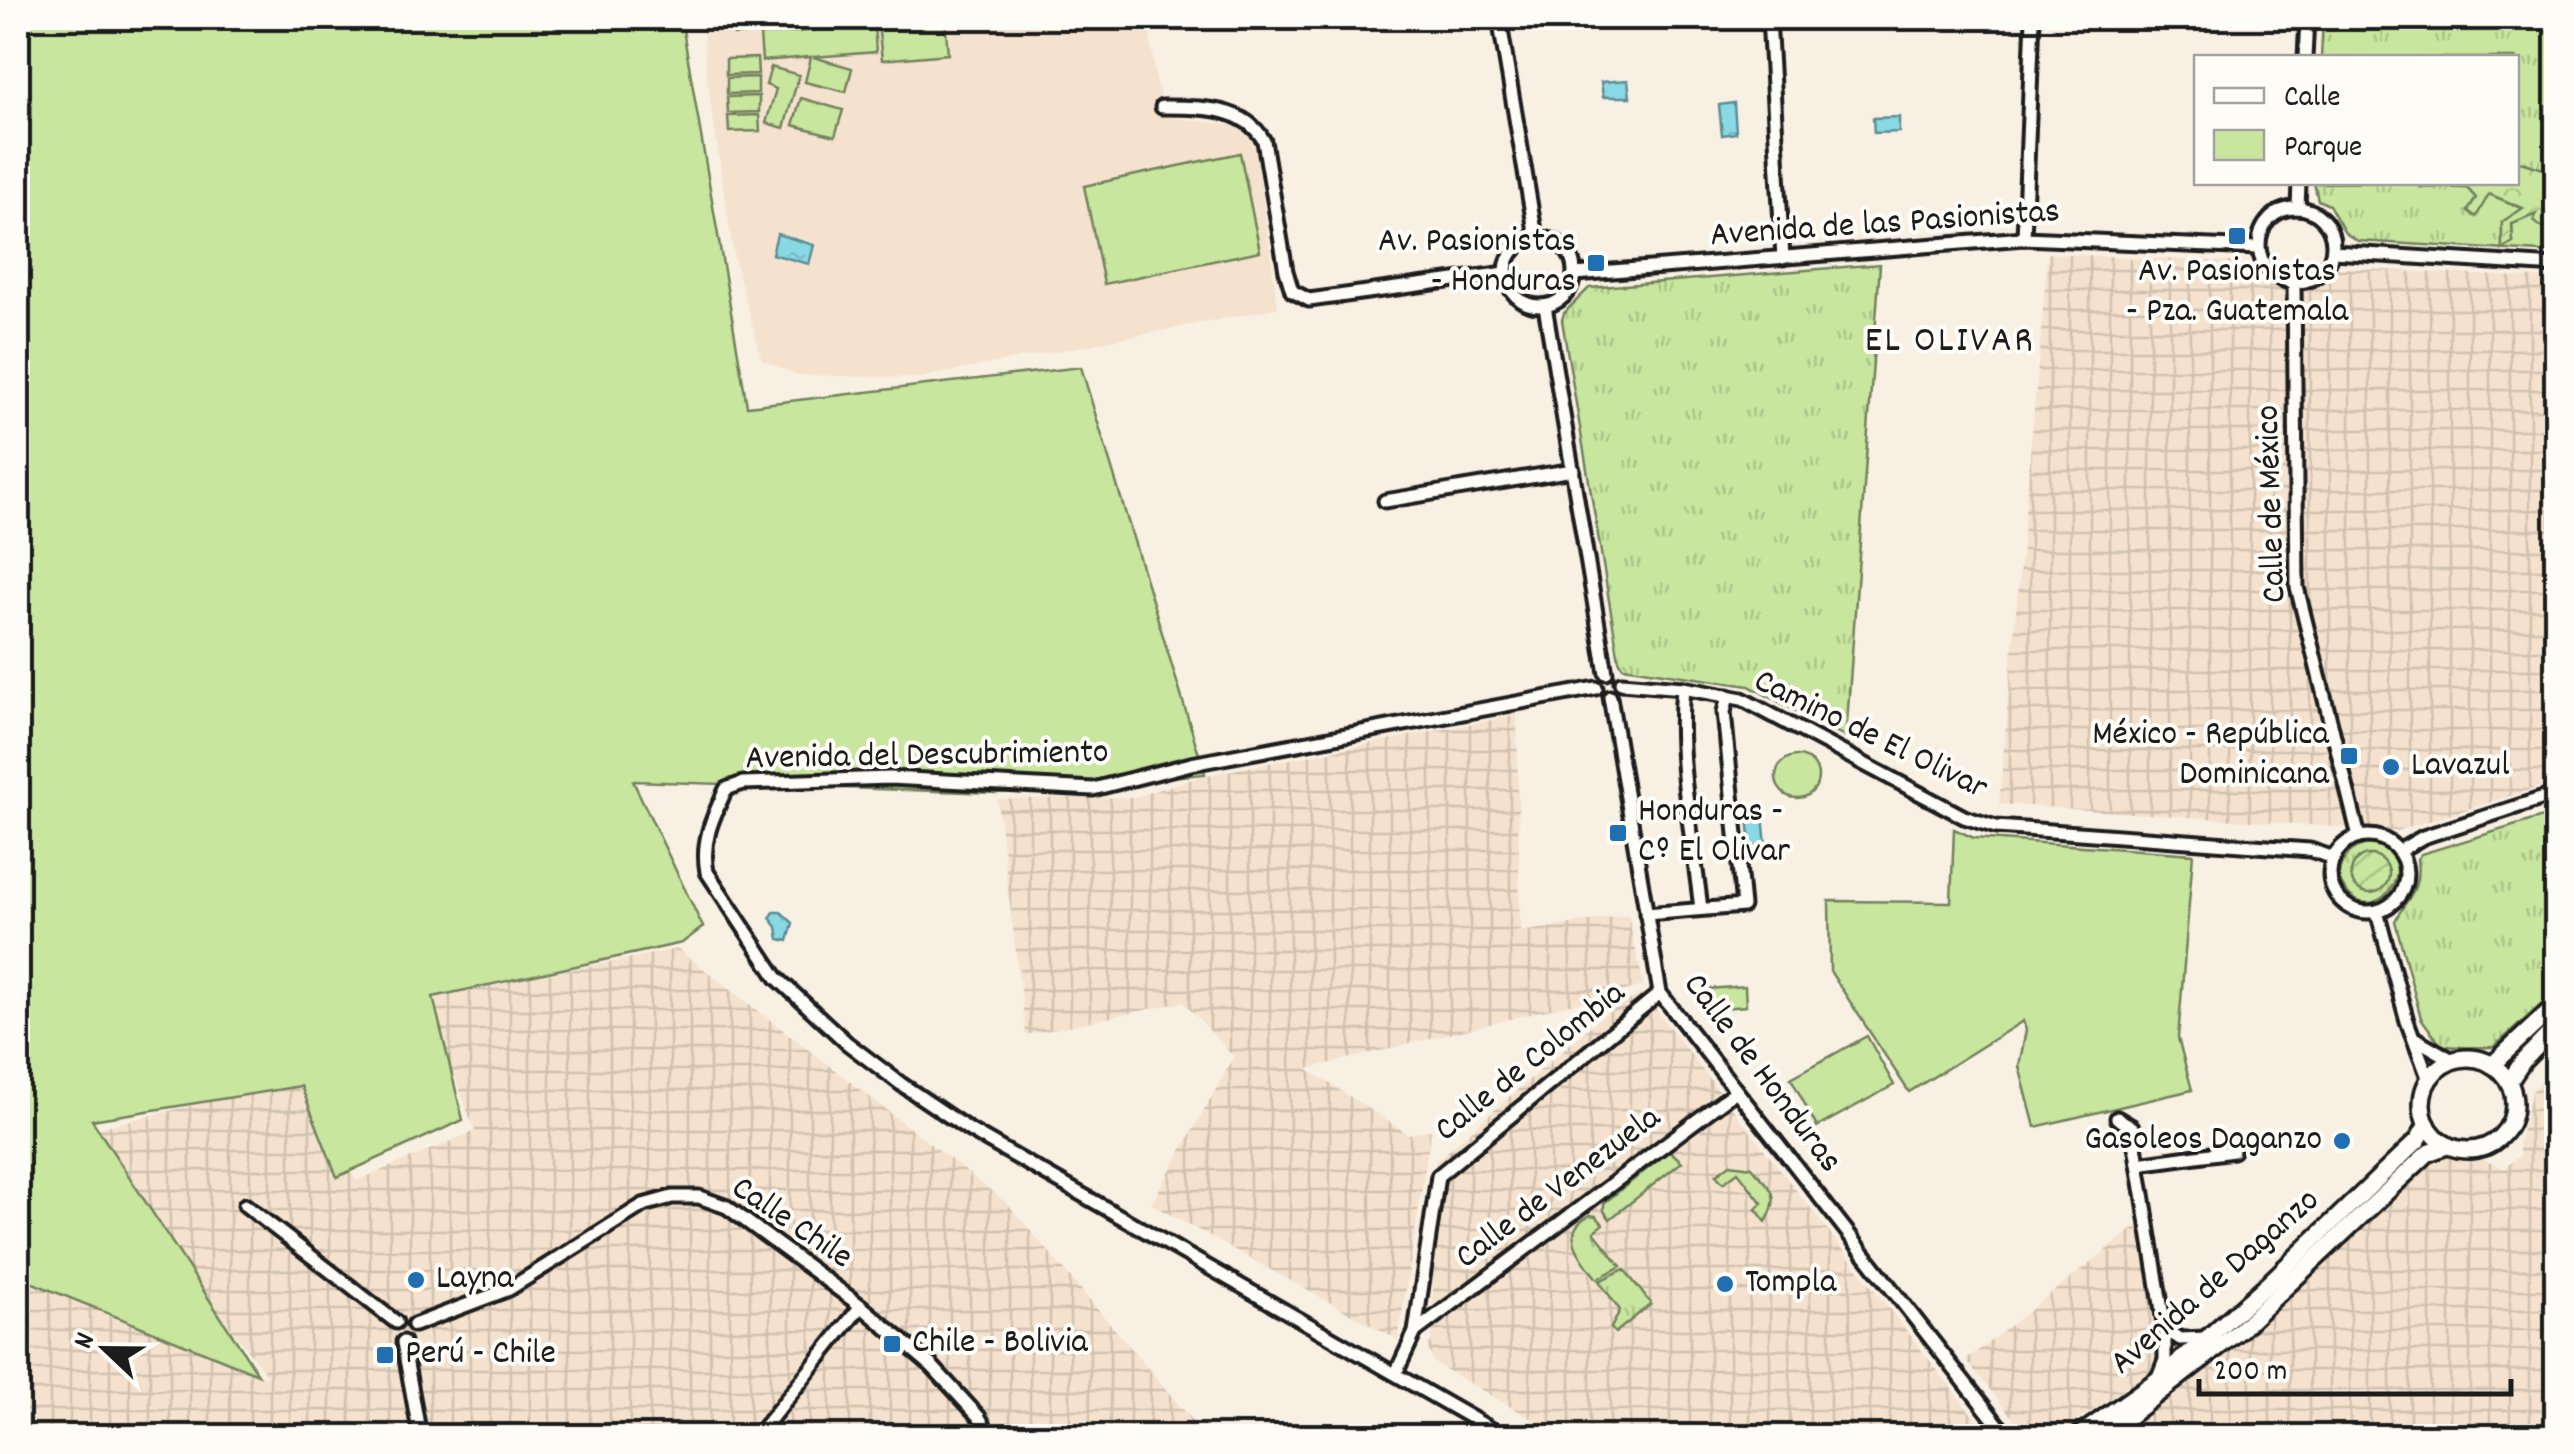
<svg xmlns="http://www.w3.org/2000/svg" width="2574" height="1454" font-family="Dekko,sans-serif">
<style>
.built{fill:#f4e2ce}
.industrial{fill:url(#industrial-grid)}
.grass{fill:url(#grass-tufts);stroke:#72815d;stroke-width:2.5;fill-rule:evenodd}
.forest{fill:url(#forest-crowns);stroke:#72815d;stroke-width:2.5}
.park{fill:#c8e69e;stroke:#72815d;stroke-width:2.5}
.garden{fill:url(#garden-furrows);stroke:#72815d;stroke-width:2.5}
.water{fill:url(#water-ripples);stroke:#5d8d94;stroke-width:2.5}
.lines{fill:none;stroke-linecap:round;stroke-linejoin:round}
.street-casing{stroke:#1c1c1c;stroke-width:19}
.secondary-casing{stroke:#1c1c1c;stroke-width:22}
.street{stroke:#fdfcf7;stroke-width:11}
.secondary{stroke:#fdfcf7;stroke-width:15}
.poi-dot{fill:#1f6fb2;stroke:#fdfcf7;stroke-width:4}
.labels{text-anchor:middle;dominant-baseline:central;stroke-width:8;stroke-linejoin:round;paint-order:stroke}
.street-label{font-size:35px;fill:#1c1c1c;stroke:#fdfcf7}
.poi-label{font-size:35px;fill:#1c1c1c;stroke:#fdfcf7;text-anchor:start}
.neighbourhood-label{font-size:38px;letter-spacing:2.5px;fill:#1c1c1c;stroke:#fdfcf7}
</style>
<defs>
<pattern id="industrial-grid" width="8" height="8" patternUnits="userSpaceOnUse" patternTransform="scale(2.5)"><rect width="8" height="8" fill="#f4e2ce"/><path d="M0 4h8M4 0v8" fill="none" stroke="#d1c1b0"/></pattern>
<pattern id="grass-tufts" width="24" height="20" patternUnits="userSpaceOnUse" patternTransform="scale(2.5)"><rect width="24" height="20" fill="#c8e69e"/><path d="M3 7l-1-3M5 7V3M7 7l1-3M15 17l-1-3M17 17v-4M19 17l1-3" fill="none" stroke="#abc588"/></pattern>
<pattern id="forest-crowns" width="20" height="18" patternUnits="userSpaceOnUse" patternTransform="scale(2.5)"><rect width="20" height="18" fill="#c8e69e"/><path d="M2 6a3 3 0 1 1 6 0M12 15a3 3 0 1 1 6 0" fill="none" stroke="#abc588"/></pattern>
<pattern id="garden-furrows" width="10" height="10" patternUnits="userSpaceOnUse" patternTransform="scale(2.5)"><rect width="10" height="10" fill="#c8e69e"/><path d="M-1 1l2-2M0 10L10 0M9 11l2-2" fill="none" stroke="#abc588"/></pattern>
<pattern id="water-ripples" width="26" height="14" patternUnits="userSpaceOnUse" patternTransform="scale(2.5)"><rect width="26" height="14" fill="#89d9e4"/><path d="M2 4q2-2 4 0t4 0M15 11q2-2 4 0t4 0" fill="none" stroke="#76bac3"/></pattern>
</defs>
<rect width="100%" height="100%" fill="#f9f0e4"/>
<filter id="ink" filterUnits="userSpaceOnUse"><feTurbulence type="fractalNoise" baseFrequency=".01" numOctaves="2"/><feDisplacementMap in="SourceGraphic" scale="20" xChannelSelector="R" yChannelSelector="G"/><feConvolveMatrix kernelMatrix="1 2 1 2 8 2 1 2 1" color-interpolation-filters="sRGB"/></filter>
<g filter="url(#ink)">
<polygon class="built" points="702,18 1148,18 1156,82 1167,117 1234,125 1249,135 1256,149 1278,308 919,378 797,375 762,360 734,258 706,72"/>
<g class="industrial">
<polygon points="2048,253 2556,279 2556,782 2396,831 1999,804"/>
<polygon points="1517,715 1520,932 1628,915 1644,986 1307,1069 1408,1134 1431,1130 1398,1340 1151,1204 1234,1057 1183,1002 1026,1035 997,799 1135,797 1202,776"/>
<polygon points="678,949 1007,1203 1206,1436 18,1436 18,1274 269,1378 81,1132 307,1078 356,1181 475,1131 425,998"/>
<polygon points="1643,993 1739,1117 1989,1436 1562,1436 1434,1363 1428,1348 1432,1339 1435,1162 1603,1015"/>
<polygon points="2556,1068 2556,1436 2103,1436 2447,1146 2504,1168 2520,1155 2518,1144 2532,1091"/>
<polygon points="2141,1223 2161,1351 2154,1369 2056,1435 2027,1436 1966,1360"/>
</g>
<g class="grass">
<polygon points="2323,18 2556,18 2556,173 2517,161 2516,58 2321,58"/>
<polygon points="2418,182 2421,187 2467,188 2476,198 2489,194 2524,209 2502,222 2502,249 2513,242 2512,224 2538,213 2554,226 2556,224 2556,253 2358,241 2345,233 2329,205 2318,200 2314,183"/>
<polygon points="1880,264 1846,737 1749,686 1623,667 1619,660 1562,320 1564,313 1589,288"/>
<path d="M2556,813V991L2494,1047C2480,1047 2451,1049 2440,1044L2421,1018L2395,921C2408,895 2421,892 2417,859L2421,854Z"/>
<path d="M2367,844C2430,851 2379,933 2346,891C2330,871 2346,849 2367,844ZM2369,855L2385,863L2367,892L2356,887L2351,875L2358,859Z"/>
<polygon points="1670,1151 1682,1162 1610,1219 1604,1211 1604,1203"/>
<path d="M1730,1164L1752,1167C1771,1190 1782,1193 1766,1222L1756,1209L1762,1203L1738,1172L1723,1183L1716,1175Z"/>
<path d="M1590,1215L1596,1216L1603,1224L1594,1232L1621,1266L1597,1279C1582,1259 1557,1232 1590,1215Z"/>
<polygon points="1624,1269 1651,1304 1615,1333 1611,1328 1620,1310 1599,1281"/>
</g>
<polygon class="forest" points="2517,161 2556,173 2556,224 2543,228 2533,221 2536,214 2512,224 2513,243 2502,250 2502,222 2523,208 2489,194 2476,217 2468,211 2476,198 2467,188 2420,187 2418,183 2516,182"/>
<g class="park">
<polygon points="18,18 681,18 747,406 1081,367 1205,774 997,793 633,781 703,927 682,943 433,997 463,1120 337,1177 301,1086 92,1120 258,1374 18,1277"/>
<polygon points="723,18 759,21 802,18 936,18 937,19 945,18 948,54 882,60 878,24 935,18 734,35 733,24"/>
<polygon points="874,25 876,52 813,57 852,68 846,92 805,82 811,57 762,61 760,35"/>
<polygon points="757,58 758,74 726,75 726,59"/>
<polygon points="771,67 799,75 784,128 766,123 776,89 766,85"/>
<polygon points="758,77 758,93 727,94 727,78"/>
<polygon points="759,96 759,112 728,113 727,97"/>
<polygon points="801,98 843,110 835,136 793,125"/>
<polygon points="759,115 760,131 729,132 728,116"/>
<polygon points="1240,153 1260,251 1104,284 1084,186"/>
<circle cx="1797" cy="777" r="21"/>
<polygon points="1954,829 1974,838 2193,854 2178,1038 2192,1090 2035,1127 2019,1066 2026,1030 2023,1021 1909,1092 1830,971 1829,901 1951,902"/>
<polygon points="1745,986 1746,1006 1710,1009 1708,989"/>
<polygon points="1867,1036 1894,1085 1817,1127 1791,1078"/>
</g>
<circle class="garden" cx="2370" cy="874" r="19"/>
<g class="water">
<polygon points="1628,80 1630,97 1603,97 1601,82"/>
<polygon points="1734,103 1736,133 1722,135 1719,105"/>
<polygon points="1899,117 1899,132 1874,133 1873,118"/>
<polygon points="777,234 814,245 809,264 772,254"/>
<polygon points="1763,815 1766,846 1751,847 1748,816"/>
<polygon points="774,912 781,912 793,923 788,941 779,939 777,927 770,918"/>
</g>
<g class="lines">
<g class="street-casing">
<g id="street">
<polyline points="1499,18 1536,237"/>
<polyline points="1769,18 1783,258"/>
<polyline points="2305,58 2307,18"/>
<path d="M1162,107C1199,107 1245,106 1264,141L1286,271L1292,291L1309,300L1506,273"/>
<circle cx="2296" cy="245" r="37"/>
<polyline points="2298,208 2299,182"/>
<circle cx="1540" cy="272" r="34"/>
<polyline points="2024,238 2033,18"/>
<polyline points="2333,252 2556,266"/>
<polyline points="1575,274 2024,238 2258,248"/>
<polyline points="2294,283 2297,587 2359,837"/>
<polyline points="1545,306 1606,673"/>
<polyline points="1385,501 1573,470"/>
<polyline points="1621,683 1683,688 1742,699 1964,817 1996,827 2310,850 2334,858"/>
<path d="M1683,688C1676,758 1693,839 1701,909"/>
<polyline points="1610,697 1660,993 1999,1426 2013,1436"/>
<circle cx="2368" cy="874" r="38"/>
<polyline points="2399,851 2423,837 2556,794"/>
<polyline points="2377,911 2407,1021 2429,1080"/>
<polyline points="1646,914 1743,906 1724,712 1728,696"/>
<polyline points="2416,1039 2454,1061"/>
<polyline points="2117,1118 2132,1127 2165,1329"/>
<polyline points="2138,1164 2233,1151"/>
<polyline points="245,1205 396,1322"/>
<polyline points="414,1325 509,1289 643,1205 672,1197 699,1197 727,1207 861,1306 932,1366 979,1417 990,1436"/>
<polyline points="1416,1331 1736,1091"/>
<polyline points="403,1342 420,1436"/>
<polyline points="1396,1373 1415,1332 1438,1176 1660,993"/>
<polyline points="2158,1378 2165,1360 2165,1329 2180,1339 2207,1338"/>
<polyline points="757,1436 861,1306"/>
<path d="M1503,1436L971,1131L901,1084L847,1043L777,978L707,872C701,841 713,817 726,789L743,783L890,778L1093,789L1191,764L1596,688"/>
</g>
</g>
<g class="secondary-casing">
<g id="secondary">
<circle cx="2468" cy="1104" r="46"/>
<polyline points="2492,1065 2556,1005"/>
<polyline points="2509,1082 2523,1061 2556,1027"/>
<polyline points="2078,1436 2157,1380 2207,1338 2271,1281 2418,1140 2427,1124"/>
<polyline points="2103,1436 2239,1331 2428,1153 2447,1146"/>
</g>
</g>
<use href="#street" class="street"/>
<use href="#secondary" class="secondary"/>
</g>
</g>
<g class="poi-dot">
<rect x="2227" y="226" width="20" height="20" rx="5"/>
<rect x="1586" y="253" width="20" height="20" rx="5"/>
<rect x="2339" y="746" width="20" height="20" rx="5"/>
<circle cx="2391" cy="767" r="10"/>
<rect x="1608" y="823" width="20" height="20" rx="5"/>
<circle cx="2342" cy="1141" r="10"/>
<circle cx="416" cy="1280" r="10"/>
<circle cx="1725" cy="1284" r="10"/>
<rect x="882" y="1334" width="20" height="20" rx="5"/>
<rect x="375" y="1345" width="20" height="20" rx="5"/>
</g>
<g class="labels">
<g class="street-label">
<text transform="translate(1885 225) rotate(-4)">Avenida de las Pasionistas</text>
<text transform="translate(2273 504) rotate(-92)">Calle de México</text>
<text transform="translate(1870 736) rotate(26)">Camino de El Olivar</text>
<text transform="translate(927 757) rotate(-1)">Avenida del Descubrimiento</text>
<text transform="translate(1531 1063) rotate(-39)">Calle de Colombia</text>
<text transform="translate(1761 1074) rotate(53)">Calle de Honduras</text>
<text transform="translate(1559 1189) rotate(-37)">Calle de Venezuela</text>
<text transform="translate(791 1224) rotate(34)">Calle Chile</text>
<text transform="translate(2216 1283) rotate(-41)">Avenida de Daganzo</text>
</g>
<g class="poi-label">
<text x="1576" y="243" text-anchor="end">Av. Pasionistas<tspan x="1576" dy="40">- Honduras</tspan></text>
<text x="2237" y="273" text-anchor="middle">Av. Pasionistas<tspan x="2237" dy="40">- Pza. Guatemala</tspan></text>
<text x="2329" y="736" text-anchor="end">México - República<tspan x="2329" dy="40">Dominicana</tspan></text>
<text x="2411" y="767">Lavazul</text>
<text x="1638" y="813">Honduras -<tspan x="1638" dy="40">Cº El Olivar</tspan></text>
<text x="2322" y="1141" text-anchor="end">Gasoleos Daganzo</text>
<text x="436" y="1280">Layna</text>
<text x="1745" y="1284">Tompla</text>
<text x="912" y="1344">Chile - Bolivia</text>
<text x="405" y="1355">Perú - Chile</text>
</g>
<g class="neighbourhood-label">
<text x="1950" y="342">EL OLIVAR</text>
</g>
</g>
<rect width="2574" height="1454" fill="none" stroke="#fdfcf7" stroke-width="60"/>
<rect x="30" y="30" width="2514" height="1394" fill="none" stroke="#1c1c1c" stroke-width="4" filter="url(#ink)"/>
<rect x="2194" y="55" width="325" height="130" fill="#fdfcf7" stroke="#a3a29f" stroke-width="2.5"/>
<rect x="2214" y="88" width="50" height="15" fill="#fdfcf7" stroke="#a3a29f" stroke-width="2.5"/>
<text x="2284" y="105" font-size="30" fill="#1c1c1c">Calle</text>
<rect x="2214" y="130" width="50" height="30" fill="#c8e69e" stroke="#a3a29f" stroke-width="2.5"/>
<text x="2284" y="155" font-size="30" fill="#1c1c1c">Parque</text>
<g transform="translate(105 1349) rotate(292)" stroke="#fdfcf7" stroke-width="8" paint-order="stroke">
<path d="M0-8L18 38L0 25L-18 38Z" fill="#1c1c1c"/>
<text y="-15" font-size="28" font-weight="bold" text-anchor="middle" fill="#1c1c1c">N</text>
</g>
<path d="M2199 1379v15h312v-15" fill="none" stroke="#1c1c1c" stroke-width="5"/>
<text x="2214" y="1379" font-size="30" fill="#1c1c1c" stroke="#fdfcf7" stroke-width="8" paint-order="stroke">200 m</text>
</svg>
